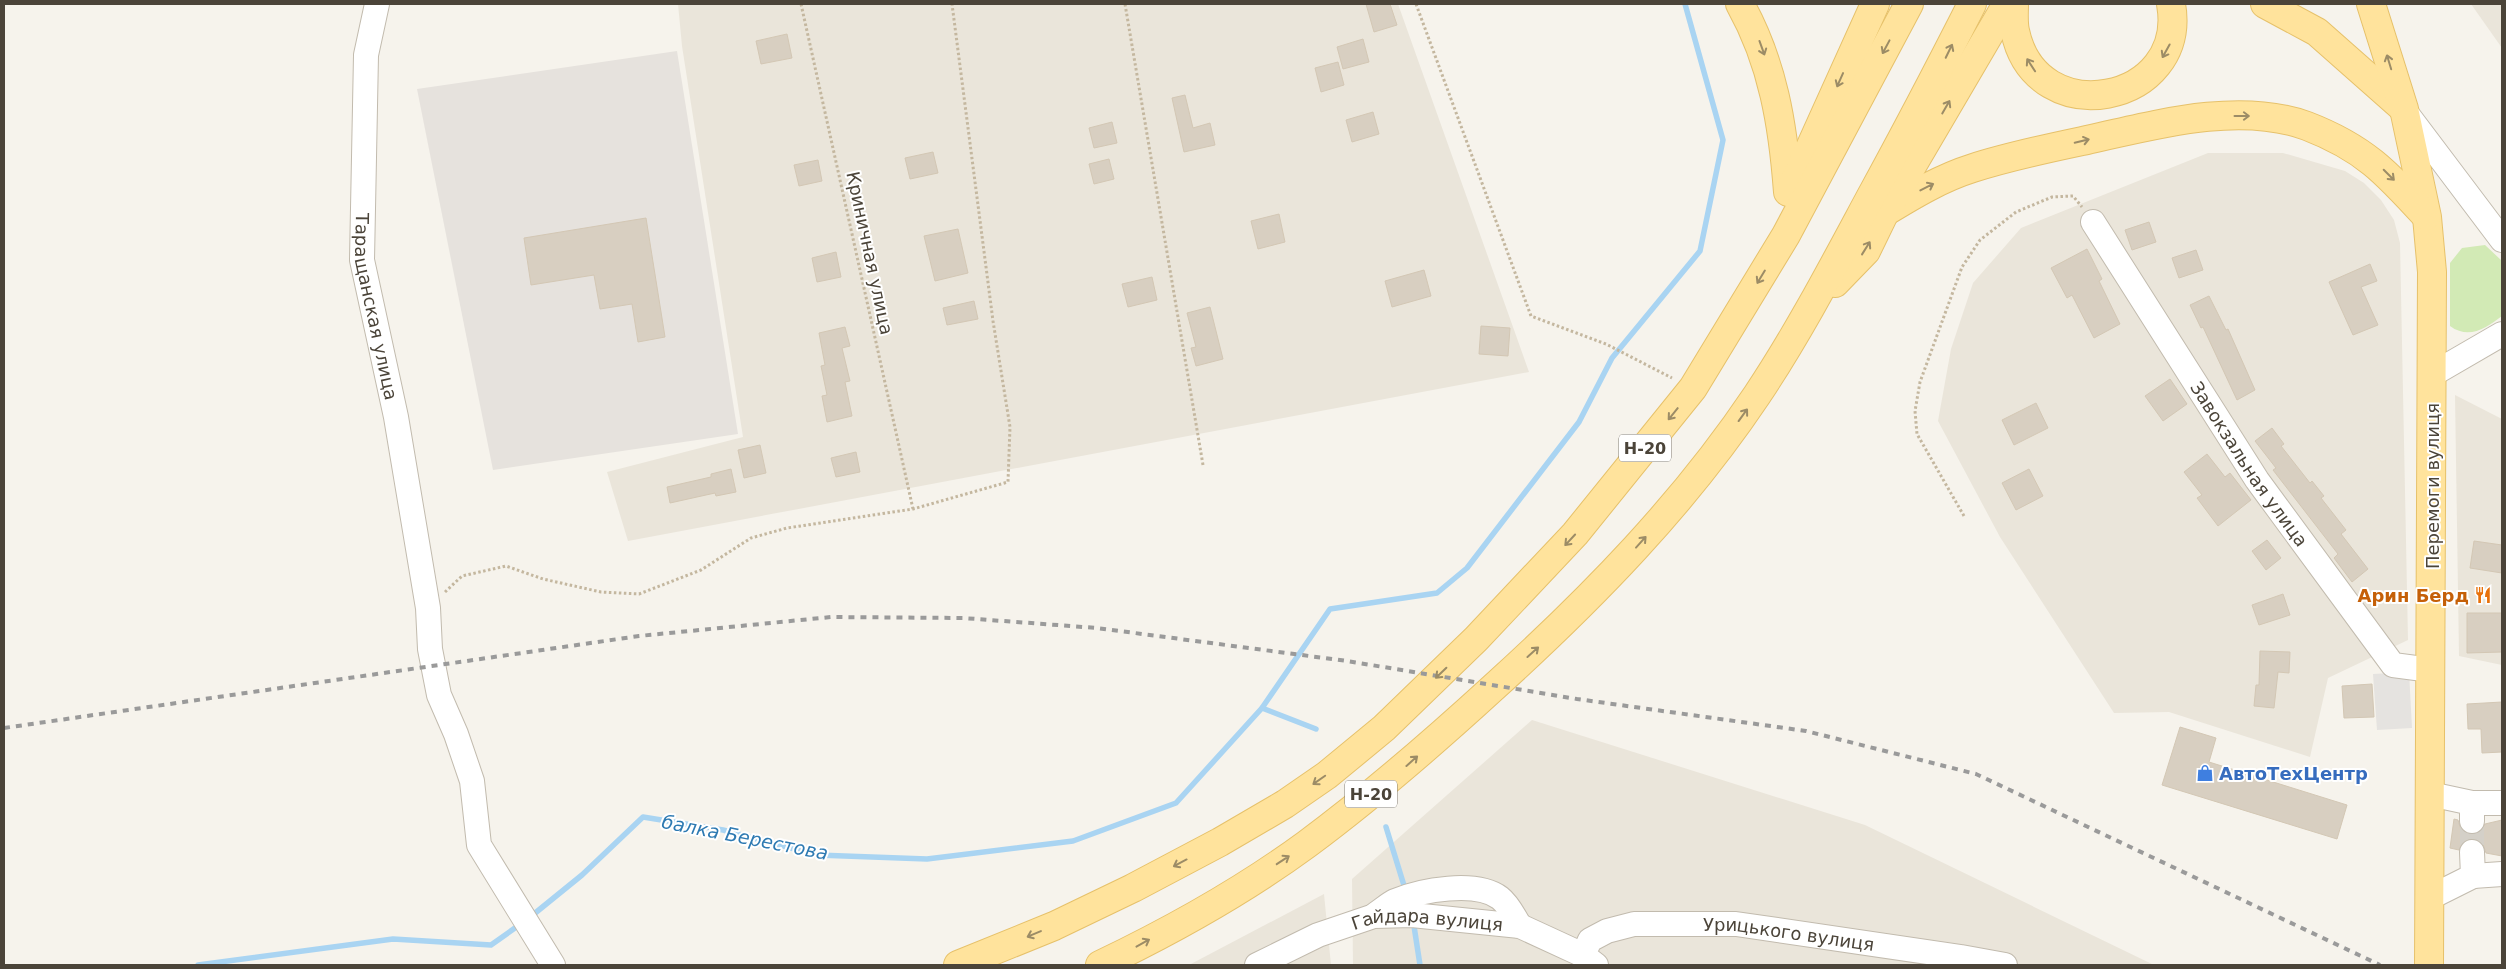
<svg xmlns="http://www.w3.org/2000/svg" width="2506" height="969" font-family="'DejaVu Sans',sans-serif">
<style>
.residential{fill:#eae5da}
.industrial{fill:#e6e2dd}
.green{fill:#d2eab5}
.parking{fill:#e5e3e0}
.lines{fill:none;stroke-linecap:round;stroke-linejoin:round}
.stream{stroke:#a9d4f2;stroke-width:5.5}
.building{fill:#d8cfc1;stroke:#d3c7b4}
.minor-tunnel{stroke:#d4d0c8;stroke-width:24;stroke-dasharray:24 12;stroke-linecap:butt}
.minor-casing{stroke:#c2bbae;stroke-width:26}
.major-casing{stroke:#e6c16a;stroke-width:30}
.path{stroke:#c4b79f;stroke-width:3;stroke-dasharray:2.5 2.5;stroke-linecap:butt}
.minor{stroke:#fff;stroke-width:24}
.major{stroke:#ffe39c;stroke-width:28}
.rail{stroke:#9a9a9a;stroke-width:4;stroke-dasharray:6 6;stroke-linecap:butt}
.oneway{stroke:#9c8c66}
.labels{text-anchor:middle;dominant-baseline:central;stroke-width:4;stroke-linejoin:round;paint-order:stroke}
.shield{fill:#fff;stroke:#817c74;stroke-width:1}
.shield-label{font-size:16px;font-weight:bold;fill:#4b4439}
.street-label{font-size:18px;fill:#4b4439;stroke:#fff}
.food-label{font-size:18px;font-weight:bold;fill:#c56008;stroke:#fff;text-anchor:end}
.shop-label{font-size:18px;font-weight:bold;fill:#366cbe;stroke:#fff;text-anchor:start}
.water-label{font-size:19px;font-style:italic;fill:#2e7ab2;stroke:#fff}
</style>
<rect width="100%" height="100%" fill="#f6f3ec"/>
<g class="residential">
<polygon points="678,4 1398,4 1529,372 628,541 607,472 743,437 682,46"/>
<polygon points="2471,4 2502,4 2502,48"/>
<polygon points="2208,153 2283,153 2345,171 2364,183 2381,200 2394,220 2400,243 2408,640 2328,678 2310,757 2169,712 2114,713 2000,537 1938,421 1951,349 1973,283 2021,228"/>
<polygon points="2455,395 2502,419 2502,665 2459,656"/>
<polygon points="1532,720 1865,825 2154,965 1353,965 1352,879"/>
<polygon points="1324,894 1331,965 1189,965"/>
</g>
<polygon class="industrial" points="677,51 738,434 493,470 417,89"/>
<path class="green" d="M2485,245L2502,261V316C2486,328 2469,340 2450,326V263L2462,248Z"/>
<polygon class="parking" points="2409,672 2412,728 2377,730 2373,674"/>
<g class="lines">
<g class="stream">
<polyline points="1262,708 1316,729"/>
<polyline points="1386,827 1406,892"/>
<polyline points="529,918 582,875 643,817 723,830 817,855 927,859 1073,841 1176,803 1262,708 1330,609 1437,593 1467,568 1579,422 1612,358 1700,251 1723,140 1685,4"/>
<polyline points="1414,926 1420,965"/>
<polyline points="198,965 393,939 491,945 522,923"/>
</g>
</g>
<g class="building">
<polygon points="1366,4 1390,4 1397,25 1374,32"/>
<polygon points="787,34 792,58 761,64 756,41"/>
<polygon points="1363,39 1369,62 1343,69 1337,47"/>
<polygon points="1338,62 1344,85 1321,92 1315,68"/>
<polygon points="1185,95 1193,128 1210,123 1215,145 1184,152 1172,98"/>
<polygon points="1373,112 1379,134 1352,142 1346,120"/>
<polygon points="1112,122 1117,143 1094,148 1089,128"/>
<polygon points="933,152 938,173 910,179 905,158"/>
<polygon points="1109,159 1114,179 1094,184 1089,164"/>
<polygon points="818,160 822,181 799,186 794,165"/>
<polygon points="1279,214 1285,242 1258,249 1251,221"/>
<polygon points="646,218 665,337 638,342 632,304 600,309 594,275 531,285 524,238"/>
<polygon points="2149,222 2156,242 2132,250 2125,230"/>
<polygon points="958,229 968,273 935,281 924,236"/>
<polygon points="2087,249 2102,279 2099,281 2120,324 2094,338 2072,295 2067,298 2051,268"/>
<polygon points="2196,250 2203,270 2179,278 2172,258"/>
<polygon points="836,252 841,277 817,282 812,258"/>
<polygon points="2370,264 2377,281 2361,287 2378,325 2353,335 2329,282"/>
<polygon points="1424,270 1431,296 1392,307 1385,281"/>
<polygon points="1152,277 1157,300 1128,307 1122,284"/>
<polygon points="2209,296 2226,330 2228,329 2255,390 2237,400 2203,327 2201,328 2190,305"/>
<polygon points="974,301 978,319 947,325 943,308"/>
<polygon points="1210,307 1223,359 1196,366 1191,348 1196,347 1187,313"/>
<polygon points="1481,326 1510,328 1508,356 1479,354"/>
<polygon points="845,327 850,346 842,348 850,381 845,382 852,416 827,422 822,396 827,395 821,366 825,365 819,333"/>
<polygon points="2170,379 2187,404 2163,421 2145,396"/>
<polygon points="2036,403 2048,428 2014,445 2002,420"/>
<polygon points="2272,428 2284,444 2281,446 2310,483 2312,481 2324,496 2321,498 2346,530 2341,534 2368,569 2352,582 2334,558 2338,554 2273,470 2276,468 2255,441"/>
<polygon points="760,445 766,473 744,478 738,450"/>
<polygon points="856,452 860,472 836,477 831,458"/>
<polygon points="2207,454 2225,477 2230,473 2251,500 2218,526 2197,498 2202,495 2184,472"/>
<polygon points="731,469 736,492 716,496 715,493 670,503 667,487 711,477 711,474"/>
<polygon points="2029,469 2043,496 2016,510 2002,483"/>
<polygon points="2267,540 2281,558 2266,570 2252,551"/>
<polygon points="2474,541 2502,545 2502,573 2470,568"/>
<polygon points="2283,594 2290,615 2259,625 2252,605"/>
<polygon points="2467,613 2502,613 2502,652 2467,653"/>
<polygon points="2260,651 2290,652 2289,673 2278,672 2274,708 2254,706 2256,685 2259,685"/>
<polygon points="2372,684 2374,717 2344,718 2342,686"/>
<polygon points="2502,702 2502,752 2482,753 2481,729 2468,729 2467,704"/>
<polygon points="2180,727 2216,738 2209,762 2347,805 2337,839 2162,785"/>
<polygon points="2454,819 2458,820 2460,827 2465,833 2472,835 2479,833 2485,824 2502,820 2502,856 2486,853 2483,844 2472,838 2464,841 2459,850 2450,848"/>
</g>
<g class="lines">
<polyline class="minor-tunnel" points="2472,821 2472,852"/>
<g class="minor-casing">
<g id="minor">
<path id="s1" d="M377,4L366,55L362,260L396,417L428,608L430,649L439,695L456,734L472,781L479,845L553,965"/>
<polyline points="2404,110 2502,240"/>
<path id="s2" d="M2093,222L2257,480L2393,665L2431,670"/>
<polyline points="2433,374 2502,334"/>
<polyline points="2430,794 2472,803 2472,821"/>
<polyline points="2472,803 2502,803"/>
<polyline points="2473,876 2502,874"/>
<polyline points="2429,898 2473,876 2472,852"/>
<path d="M1376,914C1382,910 1389,904 1395,901C1421,890 1476,880 1500,898C1509,905 1514,917 1520,926"/>
<path id="s3" d="M1583,955L1590,940L1607,931L1634,924H1736L1961,957L2005,965"/>
<path id="s4" d="M1257,965L1318,935L1374,916L1412,915L1520,926L1583,955L1596,965"/>
</g>
</g>
<g class="major-casing">
<g id="major">
<path d="M1740,4C1773,63 1783,125 1788,192"/>
<path d="M2014,4C2014,12 2013,22 2015,31C2036,134 2189,104 2171,4"/>
<polyline points="2265,4 2317,32 2403,108"/>
<polyline points="2371,4 2404,109 2427,217 2432,272 2429,965"/>
<polyline points="1790,192 1875,4"/>
<path d="M1885,212C1913,195 1941,178 1973,168C2010,156 2049,148 2087,140C2154,125 2239,101 2307,126C2364,148 2386,172 2426,216"/>
<polyline points="1835,283 1866,251 1885,212 2007,4"/>
<polyline points="958,965 1054,926 1133,888 1220,842 1285,804 1327,775 1384,728 1476,639 1575,534 1693,388 1786,235 1909,4"/>
<path d="M1100,965C1171,931 1243,891 1307,844C1373,795 1435,741 1495,686C1592,598 1684,504 1757,395C1799,332 1834,265 1870,198C1905,134 1939,69 1972,4"/>
</g>
</g>
<g class="path">
<polyline points="801,4 913,509"/>
<polyline points="1125,4 1203,465"/>
<polyline points="1416,4 1531,316 1606,344 1672,378"/>
<polyline points="1964,516 1917,434 1915,411 1920,382 1962,267 1980,240 2016,212 2052,197 2073,196 2082,207"/>
<polyline points="445,592 462,576 506,566 543,579 601,592 639,594 701,570 751,538 787,528 913,509 1008,482 1010,427 993,321 952,4"/>
</g>
<use href="#minor" class="minor"/>
<use href="#major" class="major"/>
<polyline class="rail" points="4,728 639,636 831,617 963,618 1097,628 1347,661 1577,699 1806,731 1976,774 2380,965"/>
</g>
<defs><path id="oneway-shaft" d="M-6 0H5M1.5-3L5.5 0L1.5 3" fill="none" stroke-width="1.6" stroke-linecap="round" stroke-linejoin="round" transform="scale(1.25)"/></defs>
<g class="oneway">
<use href="#oneway-shaft" transform="translate(1886 47) rotate(118)"/>
<use href="#oneway-shaft" transform="translate(1762 48) rotate(70)"/>
<use href="#oneway-shaft" transform="translate(1949 51) rotate(-64)"/>
<use href="#oneway-shaft" transform="translate(2166 51) rotate(119)"/>
<use href="#oneway-shaft" transform="translate(2389 62) rotate(-107)"/>
<use href="#oneway-shaft" transform="translate(2031 65) rotate(-123)"/>
<use href="#oneway-shaft" transform="translate(1840 80) rotate(114)"/>
<use href="#oneway-shaft" transform="translate(1946 107) rotate(-60)"/>
<use href="#oneway-shaft" transform="translate(2242 116)"/>
<use href="#oneway-shaft" transform="translate(2082 141) rotate(-13)"/>
<use href="#oneway-shaft" transform="translate(2389 175) rotate(45)"/>
<use href="#oneway-shaft" transform="translate(1927 187) rotate(-27)"/>
<use href="#oneway-shaft" transform="translate(1866 248) rotate(-58)"/>
<use href="#oneway-shaft" transform="translate(1761 277) rotate(121)"/>
<use href="#oneway-shaft" transform="translate(1673 414) rotate(129)"/>
<use href="#oneway-shaft" transform="translate(1743 415) rotate(-54)"/>
<use href="#oneway-shaft" transform="translate(1570 540) rotate(133)"/>
<use href="#oneway-shaft" transform="translate(1641 542) rotate(-48)"/>
<use href="#oneway-shaft" transform="translate(1533 652) rotate(-42)"/>
<use href="#oneway-shaft" transform="translate(1441 673) rotate(136)"/>
<use href="#oneway-shaft" transform="translate(1412 761) rotate(-42)"/>
<use href="#oneway-shaft" transform="translate(1319 780) rotate(145)"/>
<use href="#oneway-shaft" transform="translate(1283 860) rotate(-33)"/>
<use href="#oneway-shaft" transform="translate(1180 863) rotate(152)"/>
<use href="#oneway-shaft" transform="translate(1034 934) rotate(157)"/>
<use href="#oneway-shaft" transform="translate(1143 943) rotate(-29)"/>
</g>
<defs>
<g id="restaurant-bare" transform="scale(1.35)"><path d="M-5-6h1v4h1v-4h1v4h1v-4h1v5L-1.5 .5V6h-2V.5L-5-1ZM5-6V6H3V1.5H1.5Q1.5-4 5-6Z" fill="#e8710a" stroke="#fff" stroke-width="2.5" paint-order="stroke"/></g>
<g id="shop-bare" transform="scale(1.35)"><path d="M-5-2.5h2.3a2.7 3.5 0 0 1 5.4 0H5L5.5 6h-11ZM-1.5-2.5h3a1.5 2.3 0 0 0-3 0Z" fill="#3f7fe0" stroke="#fff" stroke-width="2.5" paint-order="stroke"/></g>
</defs>
<g fill-rule="evenodd">
<use href="#restaurant-bare" x="2483" y="595"/>
<use href="#shop-bare" x="2205" y="773"/>
</g>
<g class="labels">
<g class="shield">
<rect x="1619" y="434.5" width="52" height="27" rx="4"/>
<rect x="1345" y="780.5" width="52" height="27" rx="4"/>
</g>
<g class="shield-label">
<text x="1645" y="448">Н-20</text>
<text x="1371" y="794">Н-20</text>
</g>
<g class="street-label">
<text transform="translate(870 253) rotate(78)">Криничная улица</text>
<text stroke="none"><textPath href="#s1" startOffset="305">Таращанская улица</textPath></text>
<text stroke="none"><textPath href="#s2" startOffset="288">Завокзальная улица</textPath></text>
<text transform="translate(2432 486) rotate(-90)">Перемоги вулиця</text>
<text stroke="none"><textPath href="#s4" startOffset="180">Гайдара вулиця</textPath></text>
<text stroke="none"><textPath href="#s3" startOffset="219">Урицького вулиця</textPath></text>
</g>
<g class="food-label">
<text x="2469" y="595">Арин Берд</text>
</g>
<g class="shop-label">
<text x="2219" y="773">АвтоТехЦентр</text>
</g>
<g class="water-label">
<text transform="translate(745 837) rotate(11)">балка Берестова</text>
</g>
</g>
<rect width="2506" height="969" fill="none" stroke="#4b4439" stroke-width="10"/>
</svg>
